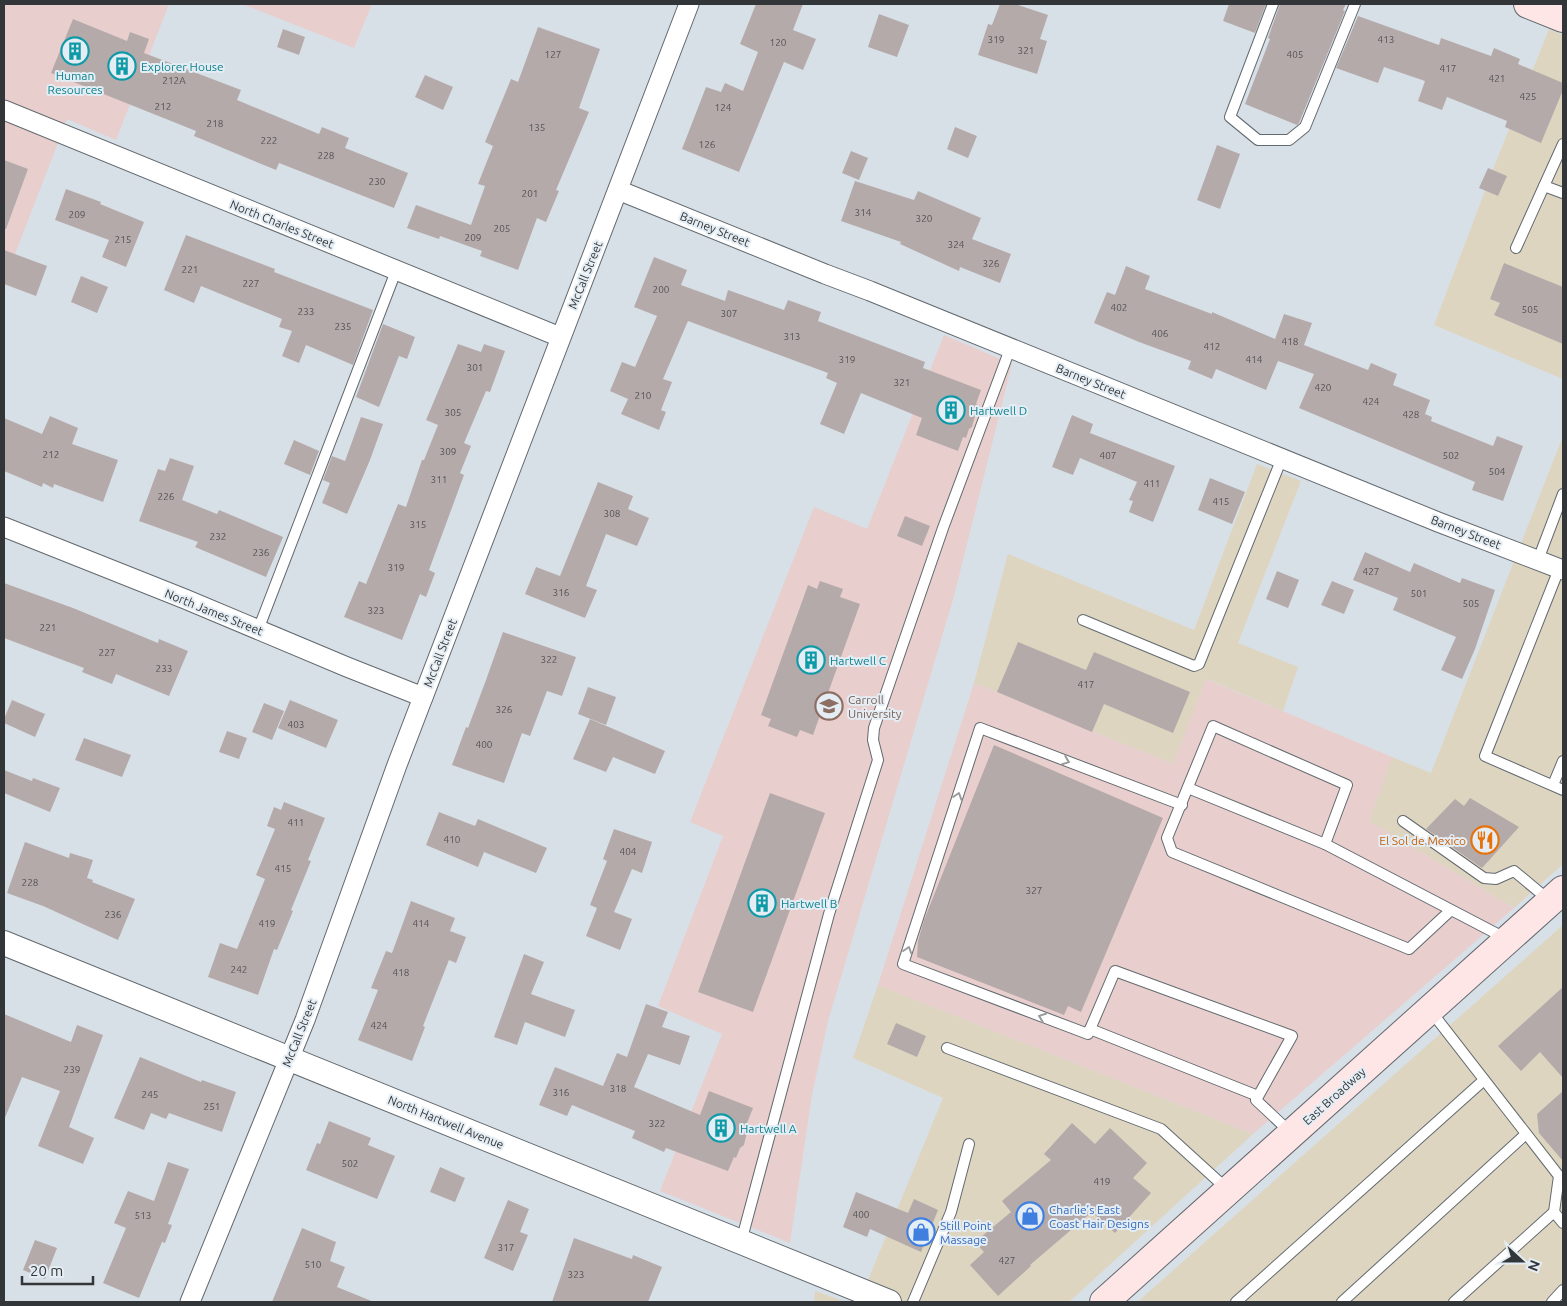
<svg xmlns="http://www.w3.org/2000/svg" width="1567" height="1306" font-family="Ubuntu,sans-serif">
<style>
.commercial{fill:#ddd5bf}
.education{fill:#e8cecc}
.building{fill:#b5aaaa}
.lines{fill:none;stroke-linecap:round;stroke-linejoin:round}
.service-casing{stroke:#62696f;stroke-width:12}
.minor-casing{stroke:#62696f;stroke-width:21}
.tertiary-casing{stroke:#62696f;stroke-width:26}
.secondary-casing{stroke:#62696f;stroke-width:30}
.service{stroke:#fff;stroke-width:10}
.minor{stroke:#fff;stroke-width:19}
.tertiary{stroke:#fff;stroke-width:24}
.secondary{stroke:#fee6e6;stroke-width:28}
.oneway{stroke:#999a9c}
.labels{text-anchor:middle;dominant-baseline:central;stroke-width:4;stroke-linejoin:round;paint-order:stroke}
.number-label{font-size:10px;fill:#545354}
.culture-label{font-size:12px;fill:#0d838f;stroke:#e5edf4;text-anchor:start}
.street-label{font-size:12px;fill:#333638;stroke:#e5edf4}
.education-label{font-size:12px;fill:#785e54;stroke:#e5edf4;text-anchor:start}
.food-label{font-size:12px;fill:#c56008;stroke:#e5edf4;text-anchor:end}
.shop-label{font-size:12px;fill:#366cbe;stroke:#e5edf4;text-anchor:start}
</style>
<rect width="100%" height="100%" fill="#d8e0e7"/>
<g class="commercial">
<polygon points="1549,29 1563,35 1563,379 1434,325 1499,154"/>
<polygon points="1563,436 1563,864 1514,908 1369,821 1392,757 1431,773"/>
<polygon points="1257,464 1301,481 1238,643 1298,667 1283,711 1207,679 1173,764 974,683 1008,554 1194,630"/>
<polygon points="1563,925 1563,1302 1138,1302 1143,1297"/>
<polygon points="878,985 1253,1134 1069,1302 859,1302 943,1098 853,1058"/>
<polygon points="815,1291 846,1302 814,1302"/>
</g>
<g class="education">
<polygon points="4,4 169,4 116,140 67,119 4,283"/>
<polygon points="242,4 372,4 354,48"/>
<polygon points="944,335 1012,364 954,596 828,1021 812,1095 790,1243 660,1191 722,1034 658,1006 723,836 690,822 814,507 867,529"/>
<polygon points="1206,679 1392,757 1369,821 1514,908 1253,1134 878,985 974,683 1173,764"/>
</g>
<g class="building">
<polygon points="756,4 803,4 793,30 816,39 803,70 784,62 739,172 682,149 706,87 721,92 725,83 743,91 758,52 740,44"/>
<polygon points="1000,4 1015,4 1048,15 1040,39 1047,41 1037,74 978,55 988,24 992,25"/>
<polygon points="1229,4 1266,4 1255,33 1223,21"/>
<polygon points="1280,4 1346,4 1343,10 1345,11 1299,123 1297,125 1245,104 1270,39 1268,38"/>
<polygon points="879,14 909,25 897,57 868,47"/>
<polygon points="1358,16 1439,45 1441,38 1491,56 1494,48 1520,59 1518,64 1563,83 1563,90 1541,143 1505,127 1507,121 1447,97 1442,110 1418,101 1425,81 1384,67 1378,83 1336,68"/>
<polygon points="73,19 127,41 130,32 149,39 144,53 241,90 237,100 319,134 322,127 349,138 345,148 408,173 394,208 279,163 276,170 194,136 196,131 51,73"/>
<polygon points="538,27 600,49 579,108 589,112 556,190 559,191 546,222 537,218 518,270 480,256 482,251 440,236 439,239 407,228 416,205 471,225 485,186 478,184 493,146 485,142 511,79 518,82"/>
<polygon points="283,29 305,37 299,55 277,47"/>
<polygon points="425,75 453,87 443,110 415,97"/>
<polygon points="955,127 977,136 968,158 947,149"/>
<polygon points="1217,145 1240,154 1220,209 1197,200"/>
<polygon points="851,151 868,158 859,180 842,173"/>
<polygon points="4,160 28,169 6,229 4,229"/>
<polygon points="1488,168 1507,176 1498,196 1479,188"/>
<polygon points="855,181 914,200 918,191 981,218 972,239 1011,254 1000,283 960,267 959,271 900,244 901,242 841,221"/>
<polygon points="66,189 101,202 100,204 144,222 126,267 102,257 109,240 55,220"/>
<polygon points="186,235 275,269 274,272 373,310 353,365 306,345 299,363 282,356 292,331 279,327 282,319 201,286 194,303 164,290"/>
<polygon points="4,250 47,266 36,296 4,284"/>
<polygon points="654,257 687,270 681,285 725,301 728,290 784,310 788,300 821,312 818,321 925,362 923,368 981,390 976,404 978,405 972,427 969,429 966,438 963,437 958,451 916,435 922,418 861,393 844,434 820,424 837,383 826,378 828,373 688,321 663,379 672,382 661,410 666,412 659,430 621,414 628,399 610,391 622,362 635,367 657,316 634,307"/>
<polygon points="1504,263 1563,287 1563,344 1494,315 1500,303 1490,299"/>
<polygon points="1126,266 1150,276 1145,289 1212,314 1212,312 1275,339 1284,314 1312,323 1304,345 1368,370 1371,363 1397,374 1393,385 1430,400 1425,414 1432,417 1431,421 1493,446 1497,436 1523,446 1503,501 1472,490 1475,482 1299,408 1314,374 1278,361 1266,390 1216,369 1212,379 1188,369 1191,361 1139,342 1094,323 1107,292 1115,295"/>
<polygon points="81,276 108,287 97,313 71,302"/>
<polygon points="383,324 415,337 407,359 399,356 379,407 356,397"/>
<polygon points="458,344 481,352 484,344 505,351 490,392 486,391 464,443 471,446 460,473 464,475 429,570 435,573 426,597 420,594 402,640 344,617 359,581 366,584 398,504 406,507 422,460 424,460 438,425 426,420"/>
<polygon points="1072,415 1093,424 1090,433 1175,466 1153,522 1129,512 1133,501 1129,500 1137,482 1080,458 1073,475 1052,467"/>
<polygon points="50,416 78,428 72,444 118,460 103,502 54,484 53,488 43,483 42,487 4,471 4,418 42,434"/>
<polygon points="361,417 383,424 370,460 347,514 322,503 330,483 323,480 332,456 345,461"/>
<polygon points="294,440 319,451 310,475 284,464"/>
<polygon points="170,458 194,466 182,500 217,514 219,510 283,537 266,577 195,547 198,542 139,521 158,469 165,471"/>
<polygon points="1210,478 1245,492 1232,524 1198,510"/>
<polygon points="598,482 633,496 628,509 649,518 637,546 606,534 586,586 597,590 585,618 525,594 536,567 560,576"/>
<polygon points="905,516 930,526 922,546 897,536"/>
<polygon points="1365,552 1410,572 1414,563 1460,583 1462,578 1495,590 1475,649 1462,679 1441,670 1456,637 1393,610 1398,598 1353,580"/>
<polygon points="1277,571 1299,580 1288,608 1266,599"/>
<polygon points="820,581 843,589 840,597 860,604 813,735 800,730 797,737 768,726 771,719 761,715 808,585 817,589"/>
<polygon points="1332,581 1354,590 1344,614 1321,605"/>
<polygon points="4,583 73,608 158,643 159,639 188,651 169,696 116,674 112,684 82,672 84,668 4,638"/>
<polygon points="503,632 576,657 562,696 547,691 530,736 522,733 504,783 452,765 466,727 468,728 486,680"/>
<polygon points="1018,642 1086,670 1094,652 1190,692 1173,733 1104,704 1092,732 997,692"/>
<polygon points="588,687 616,697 606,725 578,714"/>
<polygon points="12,700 45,714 35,737 4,723 4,719"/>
<polygon points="290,700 338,720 326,748 278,728"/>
<polygon points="264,703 284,711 272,740 252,732"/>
<polygon points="590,719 665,751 655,774 613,757 606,772 573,759"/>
<polygon points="227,731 247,738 239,759 219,752"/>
<polygon points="84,738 131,755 122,777 75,760"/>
<polygon points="994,745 1163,818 1081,1012 1068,1006 1064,1015 917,957 918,941 924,920"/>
<polygon points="4,770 32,781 33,778 60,788 50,812 4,793"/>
<polygon points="770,793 825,813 753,1012 698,992"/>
<polygon points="1470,798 1519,827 1482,868 1426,829 1455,799 1464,806"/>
<polygon points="284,802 325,818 308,860 311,861 291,910 293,911 277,950 274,949 258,995 208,977 220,943 237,949 265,879 256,875 275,829 267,826 274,807 281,810"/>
<polygon points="439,812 475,826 478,819 547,848 536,873 484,852 478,867 426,845"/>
<polygon points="614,829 652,842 642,873 632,869 614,912 632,919 620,950 586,936 597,908 590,905 607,861 603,859"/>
<polygon points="25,842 69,858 70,853 93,860 87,878 93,880 92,882 135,899 118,940 43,906 7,893"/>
<polygon points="411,901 455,918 450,931 466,937 456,963 449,960 423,1026 425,1027 412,1061 358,1040 378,990 371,988 386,951 392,953"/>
<polygon points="524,954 544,962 531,994 575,1010 565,1037 525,1022 517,1045 494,1037"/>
<polygon points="1563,987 1563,1078 1540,1052 1521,1071 1498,1046"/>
<polygon points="646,1004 668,1012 662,1027 690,1036 680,1065 648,1054 634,1087 700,1115 709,1091 753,1108 747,1123 749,1123 744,1145 740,1148 736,1158 734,1157 728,1171 666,1148 664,1152 632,1138 635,1131 572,1105 567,1116 539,1105 555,1067 603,1086 617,1053 627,1057"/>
<polygon points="4,1014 71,1042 77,1025 103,1035 69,1127 94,1138 83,1164 38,1146 60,1091 22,1077 4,1120"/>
<polygon points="896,1023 926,1036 917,1057 887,1044"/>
<polygon points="140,1057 201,1082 202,1080 236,1092 222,1132 169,1113 166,1119 151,1113 144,1130 114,1118"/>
<polygon points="1563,1091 1563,1161 1539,1133 1537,1114"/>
<polygon points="329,1121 371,1138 368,1145 395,1156 377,1199 306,1170 317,1143 320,1144"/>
<polygon points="1072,1123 1095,1144 1110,1128 1147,1163 1133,1178 1151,1193 1115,1233 1092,1212 1030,1265 1031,1266 998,1296 970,1265 984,1252 975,1242 1011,1212 1002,1201 1051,1160 1044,1154"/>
<polygon points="168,1162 189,1169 168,1224 172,1225 165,1243 162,1242 139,1298 103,1283 126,1228 114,1223 128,1191 154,1201"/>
<polygon points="440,1167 465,1178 455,1202 430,1192"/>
<polygon points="856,1192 908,1213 914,1199 938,1210 921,1252 870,1229 867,1237 843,1227"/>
<polygon points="508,1200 529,1209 520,1232 528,1235 513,1271 484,1258"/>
<polygon points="302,1228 336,1242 330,1261 345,1267 337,1287 374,1302 272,1302"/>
<polygon points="574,1238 632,1259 633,1255 662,1267 648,1302 552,1302"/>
<polygon points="35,1240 57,1248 45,1279 23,1270"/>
</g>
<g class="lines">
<g class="service-casing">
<g id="service">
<polyline points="1273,4 1230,117 1258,140 1289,140 1305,127 1355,4"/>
<polyline points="1544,186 1563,193"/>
<polyline points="1516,248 1563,144"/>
<polyline points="1538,560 1563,494"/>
<polyline points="1559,569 1485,756 1563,790"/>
<polyline points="1083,620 1194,666 1199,664 1282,458"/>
<polyline points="258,630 396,271"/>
<polyline points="1553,785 1563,761"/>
<polyline points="1188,788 1325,844"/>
<polyline points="1182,805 980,728 903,964 1088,1034 1115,971 1292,1036 1256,1100 1291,1133"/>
<polyline points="1403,821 1484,878 1496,879 1514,871 1550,901"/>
<polyline points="1451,910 1409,949 1172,852 1167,838 1213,726 1347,785 1325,844 1505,938"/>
<polyline points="1430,1010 1559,1176 1554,1212 1563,1223"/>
<polyline points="1090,1029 1258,1096"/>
<polyline points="947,1048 1161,1129 1228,1190"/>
<polyline points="741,1242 829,914 878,760 873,740 874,728 943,528 1010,349"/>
<polyline points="913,1302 951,1212 969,1144"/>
<polyline points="1236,1302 1484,1080"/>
<polyline points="1342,1302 1526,1134"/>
<polyline points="1454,1302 1554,1212"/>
<polyline points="1552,1302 1563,1290"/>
</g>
</g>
<g class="minor-casing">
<g id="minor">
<polyline points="4,110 560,337"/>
<polyline points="618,190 825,274 870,291 1438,522 1563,570"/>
<polyline points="4,527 185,599 347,667 423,697"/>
<polyline points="190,1302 305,1020 397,765 689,4"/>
</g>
</g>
<g class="tertiary-casing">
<polyline id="tertiary" points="4,943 889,1302"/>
</g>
<g class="secondary-casing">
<g id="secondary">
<polyline points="1528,4 1563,18"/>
<polyline points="1104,1302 1563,890"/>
</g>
</g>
<use href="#service" class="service"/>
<use href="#minor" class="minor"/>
<use href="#tertiary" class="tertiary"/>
<use href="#secondary" class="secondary"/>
</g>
<defs><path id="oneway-chevron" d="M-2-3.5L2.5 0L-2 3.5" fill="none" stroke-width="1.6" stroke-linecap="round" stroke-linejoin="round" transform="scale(1.25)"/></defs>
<g class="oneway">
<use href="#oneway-chevron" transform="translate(1066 761) rotate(21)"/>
<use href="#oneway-chevron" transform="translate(958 796) rotate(-72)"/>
<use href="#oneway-chevron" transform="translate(908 950) rotate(-72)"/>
<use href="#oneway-chevron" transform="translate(1042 1017) rotate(-159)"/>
</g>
<defs>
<g id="building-ring" transform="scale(1.4375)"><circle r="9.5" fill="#e5edf4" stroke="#0f9aa8" stroke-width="1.5"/><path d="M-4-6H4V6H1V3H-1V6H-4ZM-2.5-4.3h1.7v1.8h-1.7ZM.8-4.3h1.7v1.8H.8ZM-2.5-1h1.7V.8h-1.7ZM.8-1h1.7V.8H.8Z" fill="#0f9aa8"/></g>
<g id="university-ring" transform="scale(1.4375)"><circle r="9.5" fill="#e5edf4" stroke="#8d6e63" stroke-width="1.5"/><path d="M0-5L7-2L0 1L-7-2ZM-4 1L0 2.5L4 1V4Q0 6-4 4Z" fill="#8d6e63"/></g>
<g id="restaurant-ring" transform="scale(1.4375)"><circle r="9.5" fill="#e5edf4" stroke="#e8710a" stroke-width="1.5"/><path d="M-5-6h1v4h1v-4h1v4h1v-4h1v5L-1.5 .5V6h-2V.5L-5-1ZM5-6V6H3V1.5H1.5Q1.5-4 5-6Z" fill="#e8710a"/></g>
<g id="shop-ring" transform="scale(1.4375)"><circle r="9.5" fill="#e5edf4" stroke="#3f7fe0" stroke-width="1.5"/><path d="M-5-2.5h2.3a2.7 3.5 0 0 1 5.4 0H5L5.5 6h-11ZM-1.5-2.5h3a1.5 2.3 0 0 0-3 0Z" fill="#3f7fe0"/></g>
</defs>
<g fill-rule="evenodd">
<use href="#building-ring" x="75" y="51"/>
<use href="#building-ring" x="122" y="66"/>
<use href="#building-ring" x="951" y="410"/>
<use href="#building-ring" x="811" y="660"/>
<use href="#university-ring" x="829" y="706"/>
<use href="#restaurant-ring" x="1485" y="840"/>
<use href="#building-ring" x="762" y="903"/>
<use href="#building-ring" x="721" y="1128"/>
<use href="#shop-ring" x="1030" y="1216"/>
<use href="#shop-ring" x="921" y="1232"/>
</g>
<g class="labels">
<g class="number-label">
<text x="996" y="39">319</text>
<text x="1386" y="39">413</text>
<text x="778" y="42">120</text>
<text x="1026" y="50">321</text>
<text x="553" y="54">127</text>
<text x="1295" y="54">405</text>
<text x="1448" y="68">417</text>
<text x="1497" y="78">421</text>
<text x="174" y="80">212A</text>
<text x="1528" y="96">425</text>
<text x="163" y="106">212</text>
<text x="723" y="107">124</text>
<text x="215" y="123">218</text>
<text x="537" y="127">135</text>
<text x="269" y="140">222</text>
<text x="707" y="144">126</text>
<text x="326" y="155">228</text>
<text x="377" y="181">230</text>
<text x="530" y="193">201</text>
<text x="863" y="212">314</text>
<text x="77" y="214">209</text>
<text x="924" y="218">320</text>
<text x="502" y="228">205</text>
<text x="473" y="237">209</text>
<text x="123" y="239">215</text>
<text x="956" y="244">324</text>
<text x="991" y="263">326</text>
<text x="190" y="269">221</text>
<text x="251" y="283">227</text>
<text x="661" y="289">200</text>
<text x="1119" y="307">402</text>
<text x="1530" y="309">505</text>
<text x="306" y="311">233</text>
<text x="729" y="313">307</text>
<text x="343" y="326">235</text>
<text x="1160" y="333">406</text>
<text x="792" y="336">313</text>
<text x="1290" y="341">418</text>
<text x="1212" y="346">412</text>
<text x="847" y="359">319</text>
<text x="1254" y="359">414</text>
<text x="475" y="367">301</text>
<text x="902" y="382">321</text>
<text x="1323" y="387">420</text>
<text x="643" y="395">210</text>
<text x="1371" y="401">424</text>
<text x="453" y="412">305</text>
<text x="1411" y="414">428</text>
<text x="448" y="451">309</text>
<text x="51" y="454">212</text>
<text x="1108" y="455">407</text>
<text x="1451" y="455">502</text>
<text x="1497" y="471">504</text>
<text x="439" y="479">311</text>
<text x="1152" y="483">411</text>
<text x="166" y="496">226</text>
<text x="1221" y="501">415</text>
<text x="612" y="513">308</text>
<text x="418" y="524">315</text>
<text x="218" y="536">232</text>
<text x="261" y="552">236</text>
<text x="396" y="567">319</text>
<text x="1371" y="571">427</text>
<text x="561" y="592">316</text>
<text x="1419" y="593">501</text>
<text x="1471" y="603">505</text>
<text x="376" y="610">323</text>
<text x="48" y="627">221</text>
<text x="107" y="652">227</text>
<text x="549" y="659">322</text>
<text x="164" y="668">233</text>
<text x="1086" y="684">417</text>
<text x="504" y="709">326</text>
<text x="296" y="724">403</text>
<text x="484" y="744">400</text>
<text x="296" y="822">411</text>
<text x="452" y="839">410</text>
<text x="628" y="851">404</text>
<text x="283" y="868">415</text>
<text x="30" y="882">228</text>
<text x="1034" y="890">327</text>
<text x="113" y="914">236</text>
<text x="267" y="923">419</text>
<text x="421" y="923">414</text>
<text x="239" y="969">242</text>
<text x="401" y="972">418</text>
<text x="379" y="1025">424</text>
<text x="72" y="1069">239</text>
<text x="618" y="1088">318</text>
<text x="561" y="1092">316</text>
<text x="150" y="1094">245</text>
<text x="212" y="1106">251</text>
<text x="657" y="1123">322</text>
<text x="350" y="1163">502</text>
<text x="1102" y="1181">419</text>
<text x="861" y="1214">400</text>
<text x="143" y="1215">513</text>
<text x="506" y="1247">317</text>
<text x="1007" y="1260">427</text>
<text x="313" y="1264">510</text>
<text x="576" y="1274">323</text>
</g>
<g class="culture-label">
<text x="141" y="66">Explorer House</text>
<text x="75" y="75" text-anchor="middle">Human<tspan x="75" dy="14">Resources</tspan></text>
<text x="970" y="410">Hartwell D</text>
<text x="830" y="660">Hartwell C</text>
<text x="781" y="903">Hartwell B</text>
<text x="740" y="1128">Hartwell A</text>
</g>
<g class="street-label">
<text transform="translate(282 224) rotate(22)">North Charles Street</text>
<text transform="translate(715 229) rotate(22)">Barney Street</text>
<text transform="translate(585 275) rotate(-68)">McCall Street</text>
<text transform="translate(1091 381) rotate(22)">Barney Street</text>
<text transform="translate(1466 532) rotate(21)">Barney Street</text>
<text transform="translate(214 612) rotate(22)">North James Street</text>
<text transform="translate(440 653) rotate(-69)">McCall Street</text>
<text transform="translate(299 1033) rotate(-68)">McCall Street</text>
<text transform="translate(1334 1096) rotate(-42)">East Broadway</text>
<text transform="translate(446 1122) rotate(22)">North Hartwell Avenue</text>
</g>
<g class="education-label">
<text x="848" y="699">Carroll<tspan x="848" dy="14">University</tspan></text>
</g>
<g class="food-label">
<text x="1466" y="840">El Sol de Mexico</text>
</g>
<g class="shop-label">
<text x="1049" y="1209">Charlie’s East<tspan x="1049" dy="14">Coast Hair Designs</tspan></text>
<text x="940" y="1225">Still Point<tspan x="940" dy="14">Massage</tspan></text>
</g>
</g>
<rect width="1567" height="1306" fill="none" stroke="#333638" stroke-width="10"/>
<g transform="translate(1522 1261) rotate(111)" stroke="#e5edf4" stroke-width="4" paint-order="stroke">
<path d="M0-4L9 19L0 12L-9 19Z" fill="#333638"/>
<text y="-8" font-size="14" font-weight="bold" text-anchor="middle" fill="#333638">N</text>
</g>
<path d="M22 1276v8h71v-8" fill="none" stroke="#333638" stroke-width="2.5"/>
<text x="30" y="1276" font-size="15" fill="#333638" stroke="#e5edf4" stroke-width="4" paint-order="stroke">20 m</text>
</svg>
